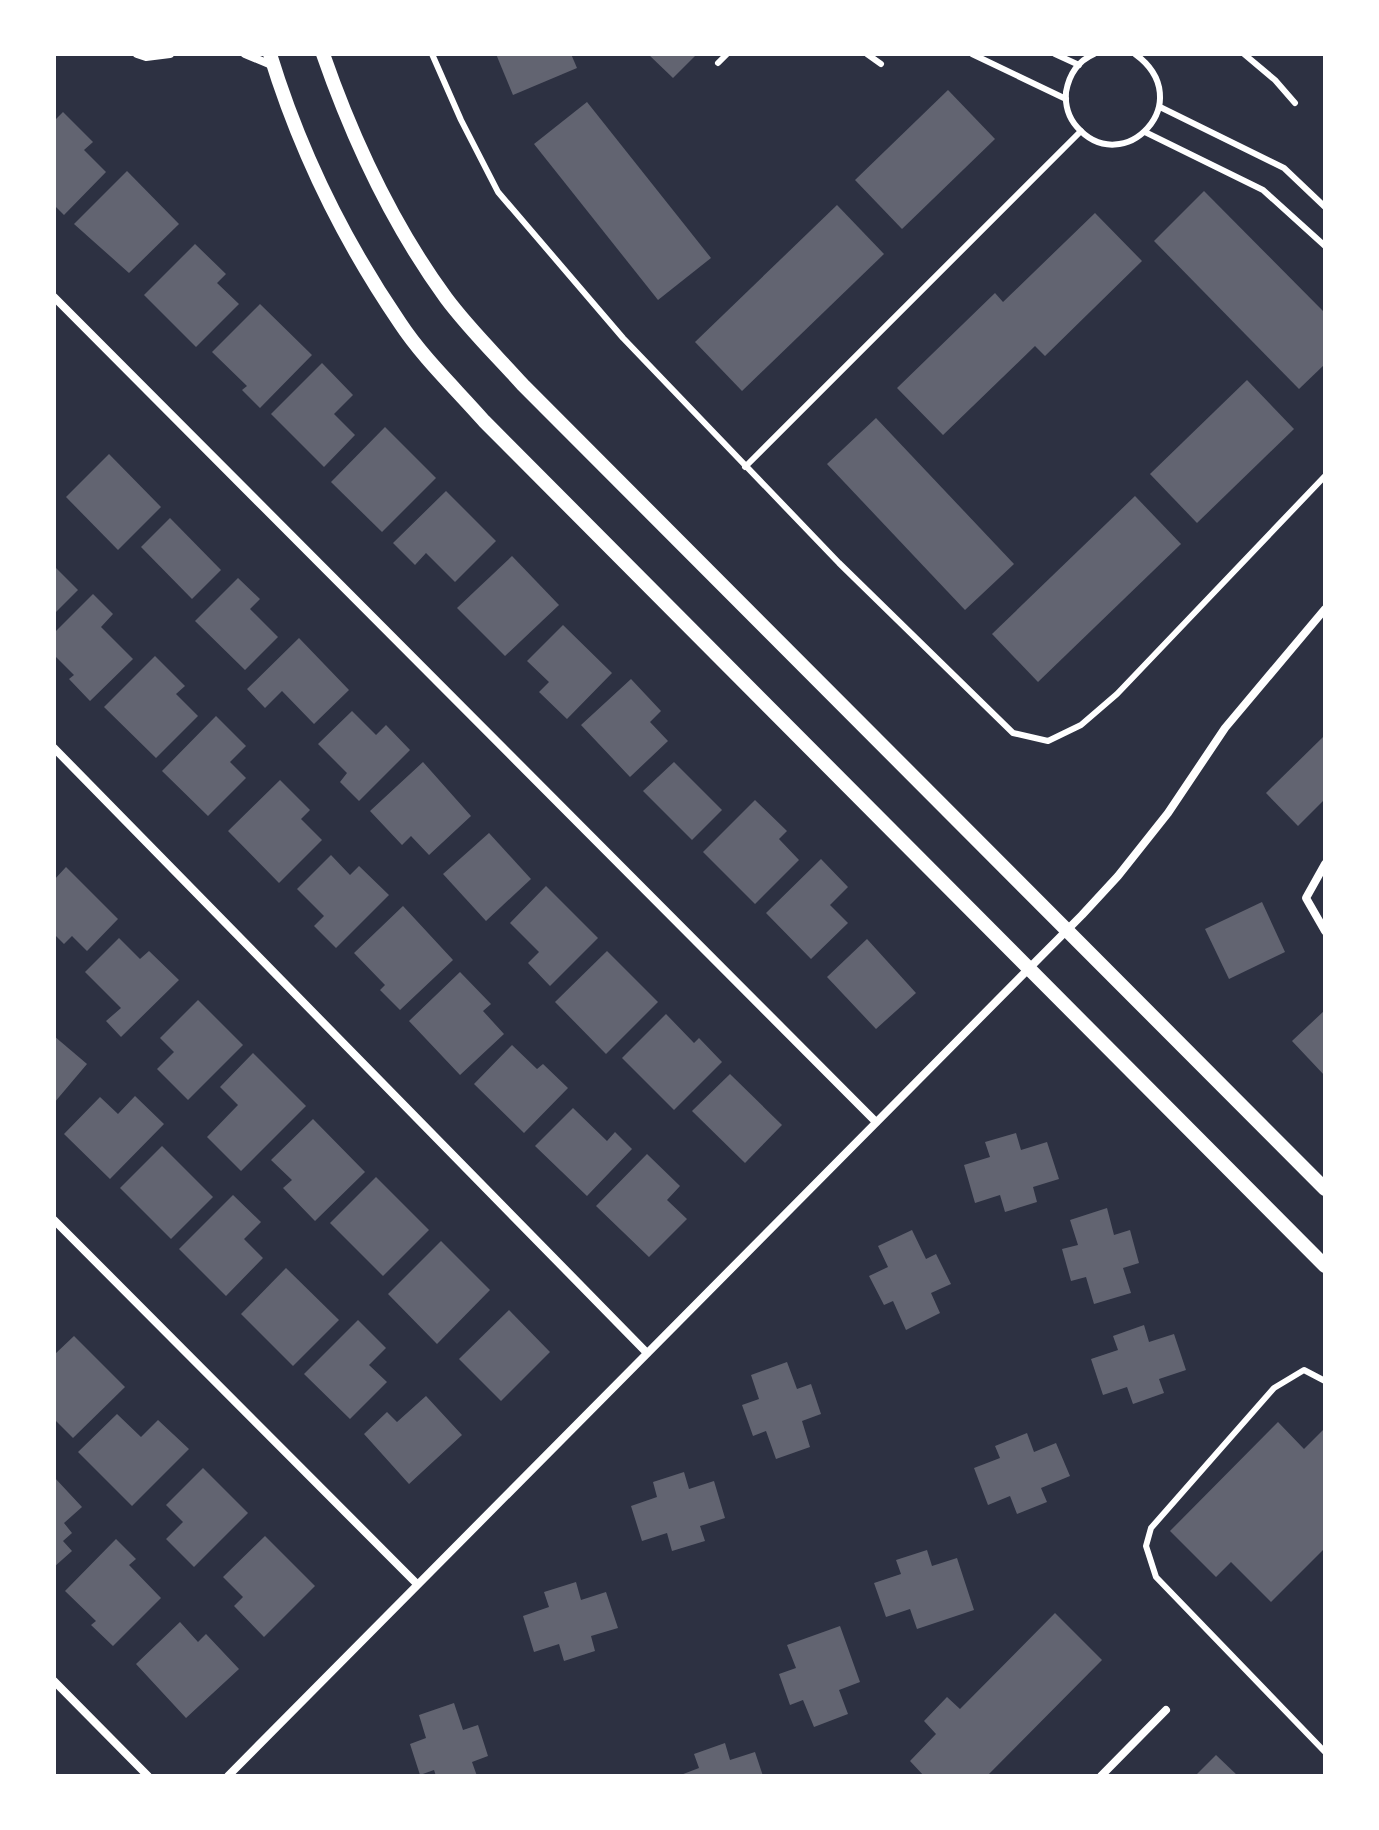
<svg xmlns="http://www.w3.org/2000/svg" width="1379" height="1830" font-family="'Golos Text',sans-serif">
<style>
.building{fill:#626471}
.lines{fill:none;stroke-linecap:round;stroke-linejoin:round}
.service{stroke:#fff;stroke-width:6}
.minor{stroke:#fff;stroke-width:8}
.tertiary{stroke:#fff;stroke-width:14}
</style>
<rect width="100%" height="100%" fill="#2d3142"/>
<g class="building">
<polygon points="496,54 571,54 577,68 513,95"/>
<polygon points="648,54 697,54 673,78"/>
<polygon points="948,90 995,139 902,229 855,180"/>
<polygon points="587,102 711,258 658,300 534,144"/>
<polygon points="63,112 93,142 84,150 106,172 64,215 54,205 54,121"/>
<polygon points="127,171 179,224 129,273 74,224"/>
<polygon points="1204,191 1325,313 1325,364 1299,389 1154,241"/>
<polygon points="837,205 884,254 742,391 695,342"/>
<polygon points="1095,213 1142,261 1045,356 1035,346 943,435 897,388 995,293 1003,302"/>
<polygon points="195,244 226,274 217,283 239,304 196,347 144,295"/>
<polygon points="260,304 312,355 260,408 242,390 247,386 212,352"/>
<polygon points="322,363 353,395 334,414 355,435 324,467 271,414"/>
<polygon points="1247,380 1294,429 1197,523 1150,474"/>
<polygon points="876,418 1014,564 965,610 827,464"/>
<polygon points="385,427 436,478 382,532 331,482"/>
<polygon points="109,454 161,507 118,550 66,497"/>
<polygon points="446,491 496,541 455,582 426,553 415,565 393,543"/>
<polygon points="1135,496 1181,544 1038,682 992,634"/>
<polygon points="170,518 221,570 192,599 141,547"/>
<polygon points="512,556 559,605 505,656 457,608"/>
<polygon points="54,566 78,590 54,614"/>
<polygon points="238,578 260,599 250,609 278,637 245,670 195,621"/>
<polygon points="93,594 113,614 101,627 133,659 90,701 69,679 74,675 54,655 54,633"/>
<polygon points="563,625 612,673 567,719 539,692 549,682 527,661"/>
<polygon points="299,638 349,690 314,724 282,691 265,708 247,689"/>
<polygon points="155,656 185,686 176,694 198,716 156,758 104,707"/>
<polygon points="631,679 661,711 650,722 668,741 630,777 581,725"/>
<polygon points="352,711 376,735 386,725 410,750 359,801 340,782 347,773 318,744"/>
<polygon points="216,716 246,746 230,762 246,778 208,816 162,771"/>
<polygon points="1323,737 1325,799 1298,826 1266,793"/>
<polygon points="423,762 471,816 429,855 411,836 402,845 370,811"/>
<polygon points="674,762 722,810 692,840 643,791"/>
<polygon points="280,780 310,810 301,819 322,840 279,883 228,831"/>
<polygon points="755,800 787,831 779,839 799,860 755,904 703,852"/>
<polygon points="489,833 531,879 486,921 443,874"/>
<polygon points="331,855 350,875 359,866 389,895 336,948 314,926 324,916 297,889"/>
<polygon points="821,859 848,887 830,905 848,923 811,959 766,913"/>
<polygon points="66,867 118,919 87,951 72,936 64,944 54,934 54,880"/>
<polygon points="546,886 598,938 550,986 528,963 539,952 510,923"/>
<polygon points="1262,902 1285,952 1229,979 1205,929"/>
<polygon points="403,906 453,960 400,1010 380,990 385,985 354,953"/>
<polygon points="119,938 140,959 149,951 179,980 121,1037 106,1021 121,1008 85,972"/>
<polygon points="867,939 916,993 876,1029 827,977"/>
<polygon points="607,951 658,1002 606,1054 555,1002"/>
<polygon points="460,972 491,1004 483,1011 504,1034 460,1075 409,1021"/>
<polygon points="198,1000 243,1045 188,1100 157,1069 174,1052 160,1038"/>
<polygon points="1325,1010 1325,1076 1292,1041"/>
<polygon points="666,1014 694,1043 699,1038 722,1062 674,1110 622,1058"/>
<polygon points="54,1036 87,1064 54,1103"/>
<polygon points="512,1045 537,1069 543,1064 568,1088 524,1133 474,1084"/>
<polygon points="253,1053 306,1106 241,1171 207,1137 238,1105 220,1087"/>
<polygon points="730,1074 782,1125 745,1163 692,1111"/>
<polygon points="135,1096 164,1124 110,1179 64,1134 100,1097 118,1114"/>
<polygon points="573,1108 607,1141 615,1132 632,1149 587,1196 535,1146"/>
<polygon points="313,1119 365,1172 315,1221 283,1188 292,1180 271,1160"/>
<polygon points="1016,1133 1021,1150 1047,1142 1059,1179 1033,1187 1037,1202 1005,1212 1000,1195 975,1203 964,1165 990,1157 985,1142"/>
<polygon points="162,1146 213,1197 171,1239 120,1188"/>
<polygon points="647,1154 680,1186 667,1200 687,1219 649,1257 596,1206"/>
<polygon points="376,1177 429,1230 383,1276 330,1223"/>
<polygon points="233,1195 261,1222 244,1239 263,1258 226,1296 179,1249"/>
<polygon points="1107,1208 1114,1235 1130,1230 1139,1263 1123,1268 1131,1293 1094,1304 1086,1277 1071,1281 1062,1249 1078,1245 1070,1220"/>
<polygon points="912,1230 926,1259 936,1254 951,1284 931,1293 940,1313 906,1330 893,1301 884,1305 869,1276 888,1267 878,1246"/>
<polygon points="441,1241 490,1290 437,1344 388,1294"/>
<polygon points="286,1268 339,1320 293,1366 241,1314"/>
<polygon points="509,1310 550,1352 501,1401 459,1359"/>
<polygon points="358,1320 386,1348 369,1365 387,1382 350,1419 304,1374"/>
<polygon points="1144,1325 1149,1342 1174,1334 1186,1370 1159,1379 1164,1393 1133,1404 1127,1387 1103,1395 1091,1359 1118,1350 1113,1336"/>
<polygon points="74,1336 125,1387 73,1438 54,1419 54,1355"/>
<polygon points="787,1362 797,1389 811,1384 821,1414 802,1421 810,1447 776,1459 766,1431 753,1436 742,1405 759,1399 751,1375"/>
<polygon points="426,1396 462,1435 409,1484 364,1434 387,1412 397,1422"/>
<polygon points="117,1414 141,1437 158,1420 189,1449 132,1506 78,1452"/>
<polygon points="1278,1422 1304,1449 1323,1430 1325,1433 1325,1548 1271,1602 1231,1562 1216,1577 1170,1531"/>
<polygon points="1027,1433 1034,1452 1056,1443 1070,1476 1041,1488 1047,1502 1017,1514 1010,1496 988,1505 974,1468 1000,1458 995,1446"/>
<polygon points="203,1468 248,1513 194,1567 166,1539 183,1522 166,1505"/>
<polygon points="684,1472 689,1489 714,1481 725,1518 700,1526 705,1541 672,1551 667,1533 642,1541 631,1506 657,1497 653,1482"/>
<polygon points="54,1477 82,1507 64,1523 72,1533 63,1541 72,1551 54,1567"/>
<polygon points="265,1536 315,1586 264,1637 234,1606 243,1597 223,1577"/>
<polygon points="116,1539 136,1559 129,1565 161,1598 113,1646 91,1625 96,1621 65,1591"/>
<polygon points="927,1550 932,1566 957,1558 974,1610 917,1629 910,1609 886,1617 874,1583 901,1574 896,1560"/>
<polygon points="576,1582 581,1600 606,1592 618,1628 591,1636 595,1651 564,1661 559,1644 534,1652 523,1616 549,1607 544,1592"/>
<polygon points="1055,1613 1102,1660 987,1776 924,1776 910,1761 936,1734 924,1721 947,1697 960,1709"/>
<polygon points="180,1622 198,1642 206,1634 239,1669 186,1718 136,1664"/>
<polygon points="840,1626 860,1682 839,1690 848,1714 814,1727 803,1700 790,1705 779,1674 796,1668 787,1645"/>
<polygon points="454,1703 463,1730 478,1725 488,1756 472,1762 477,1776 436,1776 434,1770 420,1775 410,1744 426,1738 419,1715"/>
<polygon points="725,1743 730,1760 755,1752 763,1776 678,1776 699,1768 694,1754"/>
<polygon points="1216,1755 1238,1776 1195,1776"/>
</g>
<g class="lines">
<g class="service">
<polyline points="432,54 461,120 498,192 623,338 839,563 1013,733 1048,741 1081,725 1117,694 1325,476"/>
<polyline points="867,54 881,64"/>
<polyline points="972,54 1066,99"/>
<polyline points="1055,54 1079,65"/>
<path d="M1094,54C1078,61 1069,75 1066,92C1065,105 1069,118 1077,127C1123,180 1200,101 1135,54"/>
<polyline points="1244,54 1275,80 1295,103"/>
<polyline points="718,63 727,54"/>
<polyline points="1160,107 1284,168 1325,207"/>
<polyline points="1145,132 1263,190 1325,246"/>
<polyline points="745,467 1081,131"/>
<polyline points="1325,1381 1304,1370 1274,1388 1151,1528 1146,1546 1156,1577 1325,1752"/>
</g>
<g class="minor">
<polyline points="137,54 146,57 170,54"/>
<polyline points="245,54 274,66"/>
<polyline points="54,297 876,1122"/>
<polyline points="54,748 647,1353"/>
<polyline points="1325,864 1306,898 1325,931"/>
<polyline points="54,1220 417,1584"/>
<polyline points="54,1681 148,1776"/>
<polyline points="228,1776 1082,915 1118,876 1168,813 1225,728 1325,609"/>
<polyline points="1101,1776 1166,1710"/>
</g>
<g class="tertiary">
<path d="M270,54C300,152 342,238 400,323C423,358 456,389 484,421L1325,1266"/>
<path d="M323,54C353,140 392,224 446,298C469,329 497,356 523,385L1325,1189"/>
</g>
</g>
<rect width="1379" height="1830" fill="none" stroke="#ffffff" stroke-width="112"/>
</svg>
